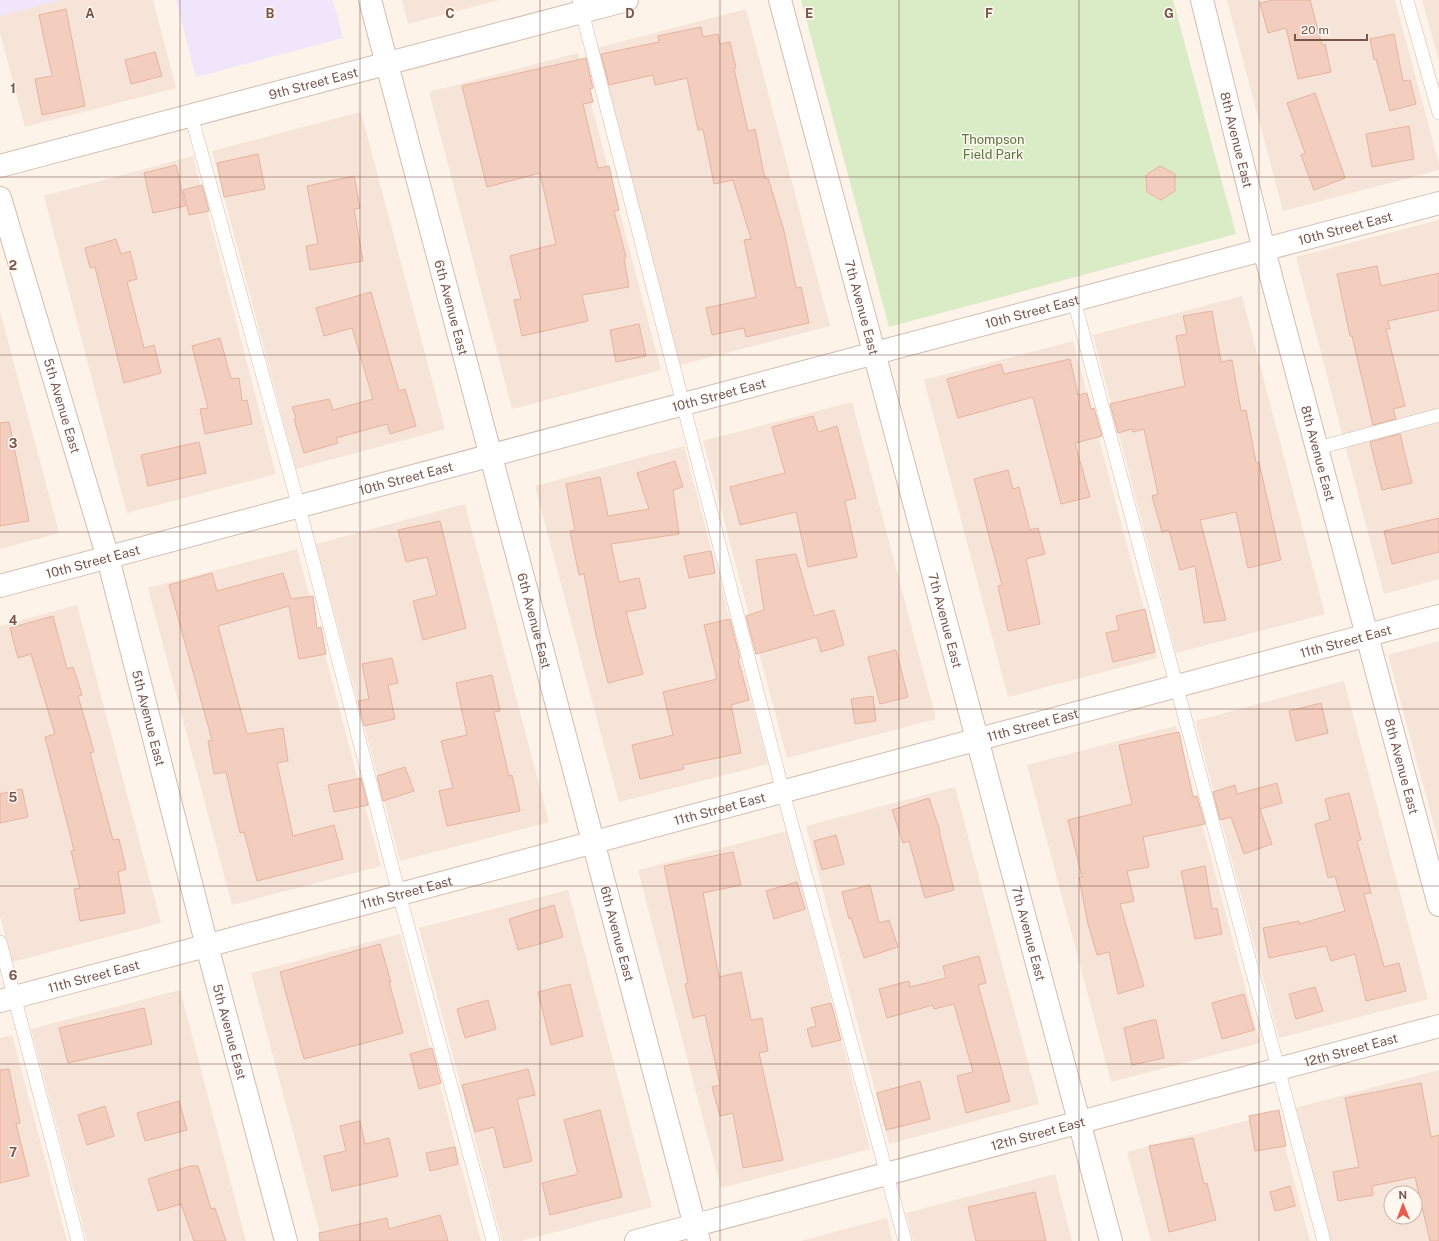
<svg xmlns="http://www.w3.org/2000/svg" width="1439" height="1241" font-family="'Public Sans',sans-serif">
<style>
.residential{fill:#f5e4d7;fill-rule:evenodd}
.education{fill:#f0e5fa}
.green{fill:#d9ecc6}
.building{fill:#f3cebf;stroke:#e6b39f}
.lines{fill:none;stroke-linecap:round;stroke-linejoin:round}
.lane-casing{stroke:#d3bcb0;stroke-width:14}
.street-casing{stroke:#d3bcb0;stroke-width:24}
.secondary-casing{stroke:#d6bbad;stroke-width:24}
.lane{stroke:#fff;stroke-width:13}
.street{stroke:#fff;stroke-width:22}
.secondary{stroke:#fff;stroke-width:22}
.grid{fill:none;stroke:#79564b;stroke-width:1;stroke-opacity:0.55}
.labels{text-anchor:middle;dominant-baseline:central;stroke-width:3;stroke-linejoin:round;paint-order:stroke}
.street-label{font-size:13px;fill:#79564b;stroke:#fff7f0}
.park-label{font-size:13px;fill:#577940;stroke:#fff7f0}
.grid-label{font-size:13px;text-anchor:middle;font-weight:bold;fill:#79564b;stroke:#fff7f0;stroke-width:3;stroke-linejoin:round;paint-order:stroke}
</style>
<rect width="100%" height="100%" fill="#fdf3e9"/>
<g class="residential">
<polygon points="61,0 153,0 176,88 25,127 0,33 0,16"/>
<polygon points="402,0 499,0 408,24"/>
<polygon points="1227,0 1395,0 1439,164 1439,170 1283,211"/>
<polygon points="1422,0 1439,0 1439,61"/>
<polygon points="746,9 830,326 680,365 597,48"/>
<polygon points="578,53 661,370 512,409 429,92"/>
<polygon points="361,112 445,429 296,469 212,151"/>
<polygon points="193,156 276,474 127,513 44,196"/>
<polygon points="1439,220 1439,579 1384,594 1296,257"/>
<polygon points="1242,296 1325,614 1176,653 1093,335"/>
<polygon points="0,311 59,533 0,549"/>
<polygon points="1073,341 1157,658 1008,697 924,380"/>
<polygon points="852,402 936,719 787,758 703,441"/>
<polygon points="684,446 768,764 619,802 535,486"/>
<polygon points="465,504 549,822 400,861 316,544"/>
<polygon points="297,549 381,866 232,905 148,588"/>
<polygon points="77,605 161,923 12,962 0,916 0,626"/>
<polygon points="1439,641 1439,843 1388,655"/>
<polygon points="1344,681 1428,999 1279,1038 1195,721"/>
<polygon points="1176,726 1260,1043 1111,1082 1027,765"/>
<polygon points="955,787 1039,1104 889,1144 806,826"/>
<polygon points="787,831 870,1149 721,1188 638,870"/>
<polygon points="568,890 652,1207 521,1241 502,1241 419,928"/>
<polygon points="400,934 481,1241 322,1241 251,973"/>
<polygon points="180,990 246,1241 87,1241 31,1029"/>
<polygon points="12,1035 67,1241 0,1241 0,1038"/>
<path d="M1439,1070V1241H1330L1295,1108ZM1391,1193H1415V1217H1391Z"/>
<polygon points="1276,1113 1310,1241 1151,1241 1127,1152"/>
<polygon points="1055,1174 1072,1241 913,1241 906,1213"/>
<polygon points="887,1218 892,1241 801,1241"/>
</g>
<g class="education">
<polygon points="0,0 61,0 0,16"/>
<polygon points="176,0 333,0 343,38 196,77"/>
</g>
<polygon class="green" points="801,0 1173,0 1236,234 889,327"/>
<g class="building">
<polygon points="1273,0 1310,0 1322,45 1325,44 1331,72 1298,79 1286,28 1268,33 1260,3"/>
<polygon points="66,9 85,106 42,115 35,79 52,76 39,15"/>
<polygon points="701,27 703,37 718,34 720,44 730,42 736,68 734,69 748,131 755,129 765,179 768,178 784,231 796,288 801,287 809,323 746,337 744,328 712,335 706,308 756,297 744,240 751,239 733,180 714,184 703,129 698,130 687,78 655,85 653,75 609,85 601,54 659,42 658,36"/>
<polygon points="1394,34 1403,81 1410,80 1416,104 1390,111 1376,59 1374,60 1370,39"/>
<polygon points="155,52 162,76 131,84 125,60"/>
<polygon points="586,58 593,88 590,89 593,102 583,104 598,168 609,166 619,210 614,211 626,257 624,258 629,287 582,295 588,321 522,336 514,300 521,299 510,256 556,244 540,173 487,187 462,86"/>
<polygon points="1315,93 1345,178 1314,190 1301,155 1305,153 1287,103"/>
<polygon points="1409,126 1414,159 1372,167 1366,134"/>
<polygon points="258,154 265,189 224,197 217,163"/>
<polygon points="176,165 185,206 153,213 144,173"/>
<polygon points="1160,166 1175,174 1175,191 1161,200 1147,192 1146,175"/>
<polygon points="354,176 360,208 354,209 363,261 310,270 306,246 318,244 307,186"/>
<polygon points="202,185 209,211 189,215 183,190"/>
<polygon points="116,239 121,254 130,251 137,279 127,282 144,348 154,345 161,373 124,383 95,267 90,268 85,248"/>
<polygon points="1377,266 1381,286 1439,273 1439,310 1388,321 1390,329 1386,329 1405,406 1393,409 1396,419 1373,425 1352,336 1350,336 1337,274"/>
<polygon points="371,292 399,391 405,389 416,426 390,434 387,424 336,438 338,443 304,453 294,419 296,418 292,407 329,399 333,410 373,399 352,328 324,336 316,308"/>
<polygon points="1212,311 1221,362 1232,360 1241,411 1246,410 1256,463 1259,462 1281,560 1248,568 1236,512 1200,520 1226,620 1204,623 1195,566 1180,570 1169,530 1162,532 1152,496 1158,494 1144,429 1133,432 1132,429 1118,433 1110,404 1185,386 1176,336 1187,334 1183,316"/>
<polygon points="639,324 646,356 616,362 610,330"/>
<polygon points="220,338 231,379 239,378 242,401 247,400 252,424 205,434 200,409 208,408 192,346"/>
<polygon points="1070,359 1078,395 1087,393 1091,409 1094,408 1102,436 1075,443 1090,497 1061,504 1033,397 958,418 947,379 1001,364 1004,374"/>
<polygon points="813,416 818,432 837,426 856,498 845,501 857,557 808,567 796,512 740,525 730,487 785,473 772,427"/>
<polygon points="9,422 29,521 0,526 0,423"/>
<polygon points="1400,434 1412,483 1382,490 1370,442"/>
<polygon points="199,442 206,473 148,486 141,455"/>
<polygon points="675,461 683,487 673,490 679,534 611,544 619,582 639,578 646,608 626,612 643,674 608,683 596,635 584,574 579,575 570,531 575,530 566,484 600,477 608,516 649,509 637,473"/>
<polygon points="1008,470 1013,489 1019,487 1030,530 1038,528 1045,554 1026,559 1040,624 1008,631 998,586 1002,585 974,479"/>
<polygon points="1439,518 1439,552 1392,564 1384,531"/>
<polygon points="440,521 466,628 423,640 413,601 437,595 427,557 406,562 398,530"/>
<polygon points="711,551 715,573 689,578 684,556"/>
<polygon points="796,554 814,616 834,610 844,645 821,652 817,637 756,654 746,616 764,610 756,560"/>
<polygon points="212,573 217,591 283,573 291,599 313,596 317,628 321,627 326,654 299,659 289,606 218,626 247,734 283,728 288,761 277,763 293,836 334,825 343,859 257,881 244,832 240,833 226,772 214,774 208,741 212,740 169,585"/>
<polygon points="1145,609 1155,652 1113,662 1106,633 1119,630 1116,616"/>
<polygon points="53,616 67,669 73,667 82,695 78,696 94,752 90,753 113,840 119,839 126,869 118,872 125,913 80,921 74,889 80,888 71,851 74,850 45,737 55,734 31,654 18,658 10,628"/>
<polygon points="730,619 740,658 738,659 749,700 731,705 741,753 683,765 684,769 640,779 632,745 673,735 663,692 717,679 704,625"/>
<polygon points="896,650 908,697 880,704 868,657"/>
<polygon points="392,658 398,683 388,685 395,719 364,726 358,701 369,699 362,664"/>
<polygon points="492,675 500,711 494,712 509,776 512,775 520,811 447,826 439,791 453,788 441,741 467,735 456,683"/>
<polygon points="873,696 876,721 855,724 851,699"/>
<polygon points="1321,703 1328,733 1296,741 1289,711"/>
<polygon points="1179,732 1193,797 1197,796 1205,824 1143,837 1149,867 1127,871 1134,901 1120,904 1144,986 1118,994 1109,952 1097,955 1088,924 1079,877 1082,877 1068,820 1132,804 1119,745"/>
<polygon points="405,767 414,791 383,801 377,776"/>
<polygon points="361,778 368,805 334,812 328,785"/>
<polygon points="1277,783 1282,803 1260,809 1272,844 1244,854 1231,817 1220,820 1213,792 1235,785 1237,794"/>
<polygon points="22,789 28,817 0,823 0,794"/>
<polygon points="1349,793 1361,840 1357,841 1371,893 1364,894 1384,967 1399,963 1406,991 1366,1001 1355,954 1331,961 1326,946 1269,958 1263,928 1299,921 1299,924 1345,911 1335,876 1328,878 1315,824 1330,820 1325,799"/>
<polygon points="929,798 940,831 939,831 954,890 925,898 909,841 903,843 892,810"/>
<polygon points="836,835 844,864 822,870 814,841"/>
<polygon points="733,852 741,885 703,893 719,977 741,972 751,1020 762,1018 768,1051 759,1053 783,1160 743,1168 733,1113 720,1116 712,1087 720,1085 705,1015 693,1018 685,984 688,983 664,866"/>
<polygon points="1205,866 1212,909 1217,908 1222,934 1195,939 1181,871"/>
<polygon points="797,882 805,909 774,919 766,891"/>
<polygon points="870,885 879,923 889,920 898,947 864,958 851,918 849,919 842,892"/>
<polygon points="554,905 563,937 518,950 509,919"/>
<polygon points="380,944 391,982 389,982 403,1033 304,1059 280,972"/>
<polygon points="979,956 986,983 978,985 1010,1101 966,1113 957,1076 973,1072 954,1004 934,1009 933,1005 887,1018 879,989 909,981 910,987 946,978 943,966"/>
<polygon points="570,984 583,1036 551,1045 538,992"/>
<polygon points="1315,987 1323,1011 1296,1019 1289,994"/>
<polygon points="1244,994 1254,1030 1222,1039 1212,1003"/>
<polygon points="488,1000 496,1029 465,1038 457,1009"/>
<polygon points="831,1003 841,1040 812,1047 807,1029 816,1026 811,1008"/>
<polygon points="144,1008 152,1044 68,1063 59,1028"/>
<polygon points="1152,1020 1156,1020 1164,1058 1132,1065 1124,1028"/>
<polygon points="432,1048 441,1083 419,1089 410,1054"/>
<polygon points="9,1069 20,1123 16,1124 29,1176 0,1183 0,1070"/>
<polygon points="528,1069 535,1095 517,1099 532,1161 504,1168 494,1127 475,1132 462,1085"/>
<polygon points="920,1081 930,1119 886,1130 877,1093"/>
<polygon points="1421,1083 1431,1137 1439,1135 1439,1241 1430,1241 1415,1177 1372,1186 1373,1195 1338,1201 1333,1172 1359,1167 1345,1098"/>
<polygon points="179,1101 187,1130 145,1141 137,1113"/>
<polygon points="105,1106 114,1136 87,1145 78,1115"/>
<polygon points="600,1110 622,1197 550,1215 542,1183 578,1174 564,1120"/>
<polygon points="1279,1110 1286,1146 1255,1151 1249,1116"/>
<polygon points="360,1121 365,1144 389,1138 398,1176 332,1191 324,1156 346,1151 340,1126"/>
<polygon points="1193,1138 1204,1184 1207,1183 1216,1220 1169,1232 1149,1146"/>
<polygon points="455,1147 458,1164 430,1171 426,1153"/>
<polygon points="190,1166 198,1166 211,1209 215,1208 226,1241 194,1241 181,1204 158,1211 148,1179"/>
<polygon points="1290,1186 1295,1206 1275,1211 1270,1192"/>
<polygon points="1035,1192 1046,1241 976,1241 968,1207"/>
<polygon points="440,1215 448,1241 320,1241 319,1233 387,1218 389,1229"/>
</g>
<g class="lines">
<g class="lane-casing">
<g id="lane">
<polyline points="579,0 783,792 905,1241"/>
<polyline points="1407,0 1439,113"/>
<polyline points="191,115 299,507 399,894 493,1241"/>
<polyline points="1074,300 1324,1241"/>
<polyline points="1318,448 1439,415"/>
<polyline points="0,942 78,1241"/>
</g>
</g>
<g class="street-casing">
<g id="street">
<path id="s1" d="M370,0L699,1241"/>
<path id="s2" d="M780,0L1111,1241"/>
<path id="s3" d="M1202,0L1264,250L1439,905"/>
<path id="s4" d="M0,166L627,0"/>
<path id="s5" d="M0,198L108,558L207,946L286,1241"/>
<path id="s6" d="M0,586L1439,203"/>
<path id="s7" d="M636,1241L1439,1026"/>
</g>
</g>
<g class="secondary-casing">
<g id="secondary">
<path id="s8" d="M0,1001L1439,616"/>
</g>
</g>
<use href="#lane" class="lane"/>
<use href="#street" class="street"/>
<use href="#secondary" class="secondary"/>
</g>
<path class="grid" d="M180,0V1241M360,0V1241M540,0V1241M720,0V1241M899,0V1241M1079,0V1241M1259,0V1241M0,177H1439M0,355H1439M0,532H1439M0,709H1439M0,886H1439M0,1064H1439"/>
<g class="labels">
<g class="street-label">
<text stroke="none"><textPath href="#s4" startOffset="324">9th Street East</textPath></text>
<text stroke="none"><textPath href="#s3" startOffset="144">8th Avenue East</textPath></text>
<text stroke="none"><textPath href="#s6" startOffset="1392">10th Street East</textPath></text>
<text stroke="none"><textPath href="#s1" startOffset="318">6th Avenue East</textPath></text>
<text stroke="none"><textPath href="#s2" startOffset="318">7th Avenue East</textPath></text>
<text stroke="none"><textPath href="#s6" startOffset="1068">10th Street East</textPath></text>
<text stroke="none"><textPath href="#s6" startOffset="744">10th Street East</textPath></text>
<text stroke="none"><textPath href="#s5" startOffset="217">5th Avenue East</textPath></text>
<text stroke="none"><textPath href="#s3" startOffset="468">8th Avenue East</textPath></text>
<text stroke="none"><textPath href="#s6" startOffset="420">10th Street East</textPath></text>
<text stroke="none"><textPath href="#s6" startOffset="96">10th Street East</textPath></text>
<text stroke="none"><textPath href="#s1" startOffset="642">6th Avenue East</textPath></text>
<text stroke="none"><textPath href="#s2" startOffset="642">7th Avenue East</textPath></text>
<text stroke="none"><textPath href="#s8" startOffset="1393">11th Street East</textPath></text>
<text stroke="none"><textPath href="#s5" startOffset="541">5th Avenue East</textPath></text>
<text stroke="none"><textPath href="#s8" startOffset="1069">11th Street East</textPath></text>
<text stroke="none"><textPath href="#s3" startOffset="792">8th Avenue East</textPath></text>
<text stroke="none"><textPath href="#s8" startOffset="745">11th Street East</textPath></text>
<text stroke="none"><textPath href="#s8" startOffset="421">11th Street East</textPath></text>
<text stroke="none"><textPath href="#s1" startOffset="966">6th Avenue East</textPath></text>
<text stroke="none"><textPath href="#s2" startOffset="966">7th Avenue East</textPath></text>
<text stroke="none"><textPath href="#s8" startOffset="97">11th Street East</textPath></text>
<text stroke="none"><textPath href="#s5" startOffset="865">5th Avenue East</textPath></text>
<text stroke="none"><textPath href="#s7" startOffset="740">12th Street East</textPath></text>
<text stroke="none"><textPath href="#s7" startOffset="416">12th Street East</textPath></text>
</g>
<g class="park-label">
<text x="993" y="139">Thompson<tspan x="993" dy="15">Field Park</tspan></text>
</g>
</g>
<g class="grid-label">
<text x="90" y="18">A</text>
<text x="270" y="18">B</text>
<text x="450" y="18">C</text>
<text x="630" y="18">D</text>
<text x="809" y="18">E</text>
<text x="989" y="18">F</text>
<text x="1169" y="18">G</text>
<text x="13" y="93">1</text>
<text x="13" y="270">2</text>
<text x="13" y="448">3</text>
<text x="13" y="625">4</text>
<text x="13" y="802">5</text>
<text x="13" y="980">6</text>
<text x="13" y="1157">7</text>
</g>
<g transform="translate(1403 1205) rotate(359)"><circle r="19" fill="#fff7f0" stroke="#c9b7ae"/>
<path d="M0-3L7 15L0 10L-7 15Z" fill="#e95d4b"/>
<text y="-6" font-size="11" font-weight="bold" text-anchor="middle" fill="#79564b">N</text>
</g>
<path d="M1295 34v6h72v-6" fill="none" stroke="#79564b" stroke-width="2"/>
<text x="1301" y="34" font-size="12" fill="#79564b" stroke="#fff7f0" stroke-width="3" paint-order="stroke">20 m</text>
</svg>
